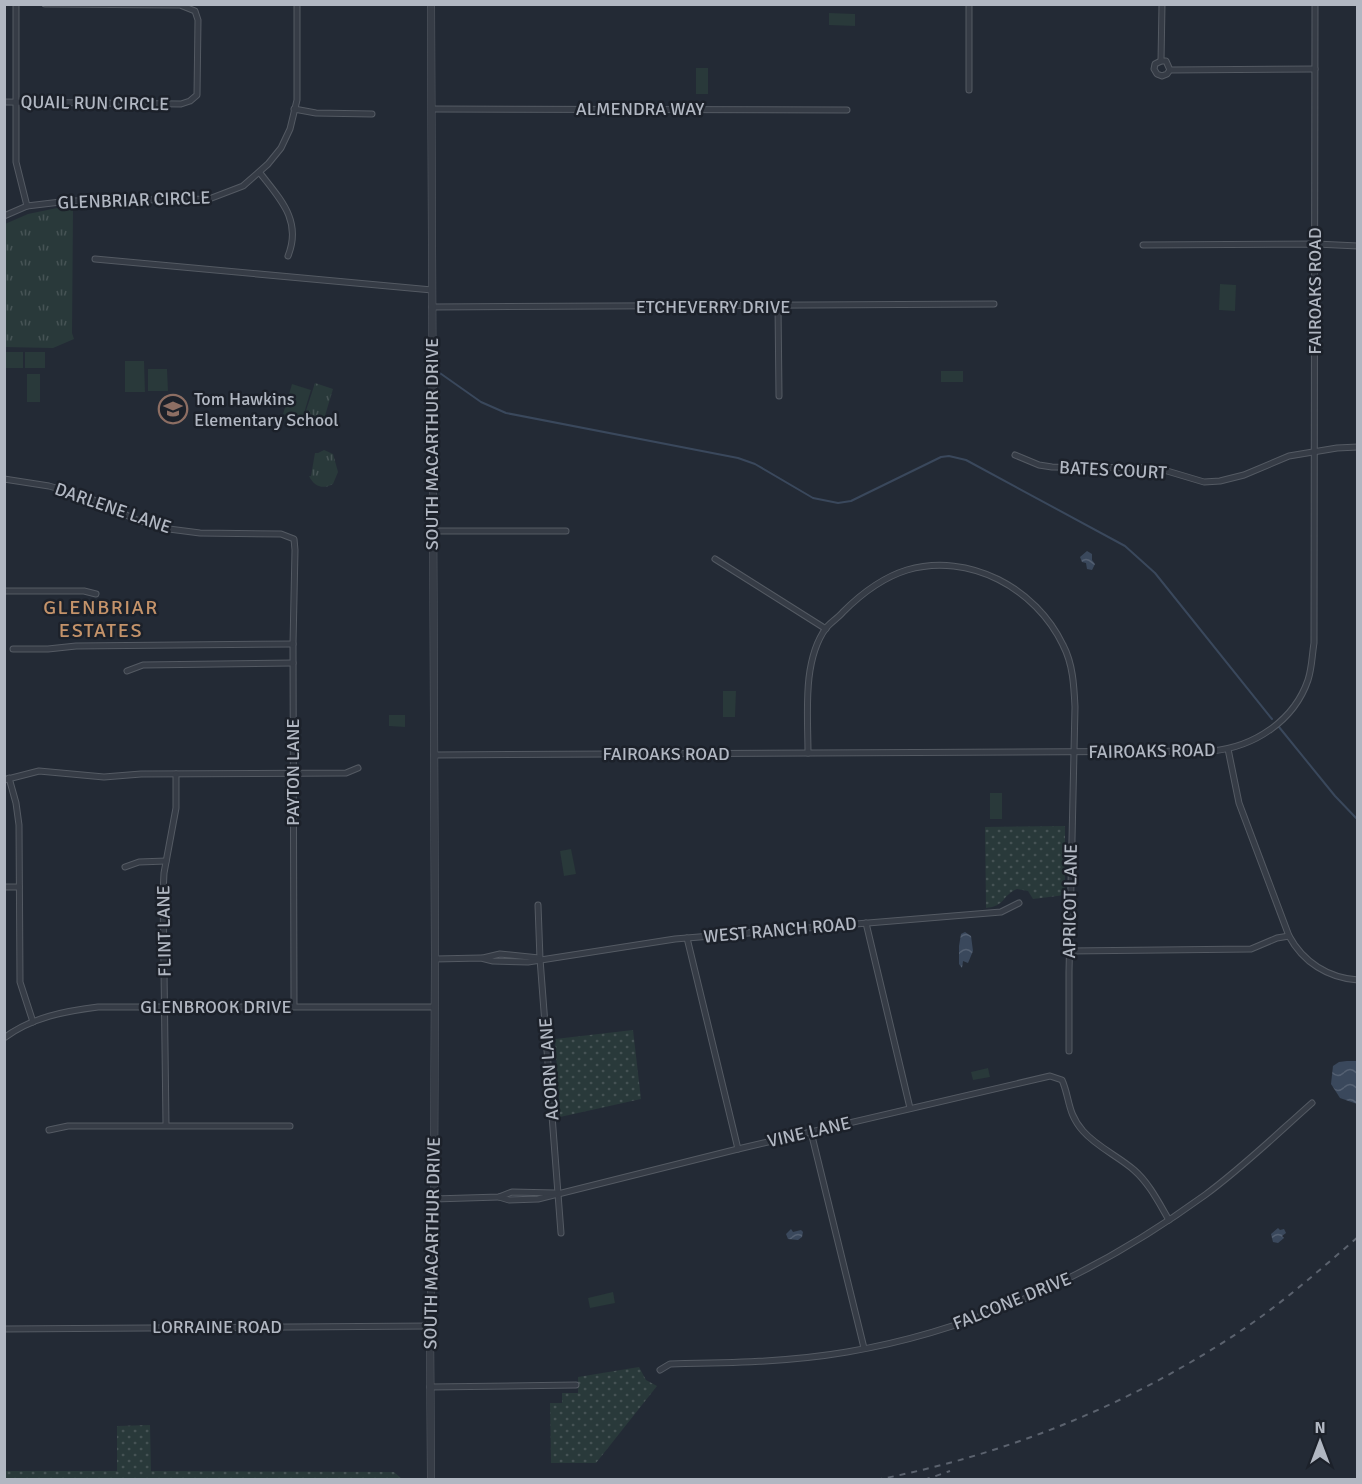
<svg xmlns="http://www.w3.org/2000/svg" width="1362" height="1484" font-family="Signika,sans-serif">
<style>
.grass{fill:url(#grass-dots)}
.park{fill:url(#park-tufts)}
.pitch{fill:#29393a}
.water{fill:url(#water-waves)}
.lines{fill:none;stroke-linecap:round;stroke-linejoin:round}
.stream{stroke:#3a485c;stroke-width:2}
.minor-casing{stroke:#545a63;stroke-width:7}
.tertiary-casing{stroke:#545a63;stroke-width:8}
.minor{stroke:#363c46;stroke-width:5}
.tertiary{stroke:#363c46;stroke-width:7}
.rail{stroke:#5b626e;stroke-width:2;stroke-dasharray:6 6;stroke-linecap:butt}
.labels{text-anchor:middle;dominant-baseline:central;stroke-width:5;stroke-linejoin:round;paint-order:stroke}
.street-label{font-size:18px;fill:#b1b7c2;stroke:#1c212a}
.poi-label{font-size:18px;fill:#b1b7c2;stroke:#1c212a;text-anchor:start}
.neighbourhood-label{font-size:20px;letter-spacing:1.5px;fill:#c4936a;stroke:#1c212a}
</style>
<defs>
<pattern id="grass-dots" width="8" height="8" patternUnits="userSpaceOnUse" patternTransform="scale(1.5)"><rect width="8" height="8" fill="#29393a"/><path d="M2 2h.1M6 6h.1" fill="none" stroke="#465355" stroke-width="1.8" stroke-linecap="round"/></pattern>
<pattern id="park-tufts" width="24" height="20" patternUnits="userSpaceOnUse" patternTransform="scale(1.5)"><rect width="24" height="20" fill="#29393a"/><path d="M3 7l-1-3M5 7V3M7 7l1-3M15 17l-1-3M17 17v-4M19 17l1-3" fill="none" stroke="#465355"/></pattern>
<pattern id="water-waves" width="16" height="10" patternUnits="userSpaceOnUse" patternTransform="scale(1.5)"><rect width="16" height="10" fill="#3a485c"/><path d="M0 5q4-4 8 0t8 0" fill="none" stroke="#546072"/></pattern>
</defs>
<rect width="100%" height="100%" fill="#232a35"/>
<g class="grass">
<path d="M1065,826V895L1033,899L1028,891L1017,889C1001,896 1006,906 986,908L985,827Z"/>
<polygon points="633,1030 641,1099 560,1117 555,1039"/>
<polygon points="639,1367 646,1380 657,1386 596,1463 551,1463 550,1403 562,1403 562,1393 578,1393 578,1377"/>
<polygon points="150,1425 151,1471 394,1472 402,1479 5,1479 5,1471 117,1471 117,1426"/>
</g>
<g class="park">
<polygon points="57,208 73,208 72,333 74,339 53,348 5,347 5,224 28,214"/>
<polygon points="315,383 333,389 321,429 302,423"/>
<path d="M324,450L333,454L338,472L333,484C322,490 314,486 309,476H311L315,453H318Z"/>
</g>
<g class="pitch">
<polygon points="829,13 855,14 855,26 829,25"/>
<rect x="696" y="68" width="12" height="26"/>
<polygon points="1220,284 1236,285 1235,311 1219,310"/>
<rect x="5" y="352" width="18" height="16"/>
<rect x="25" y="352" width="20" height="16"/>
<polygon points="125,361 144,361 145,392 125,392"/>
<polygon points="148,369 167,369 168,391 148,391"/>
<rect x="941" y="371" width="22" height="11"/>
<rect x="27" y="374" width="13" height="28"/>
<polygon points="292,384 311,390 302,420 283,414"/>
<polygon points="723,691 736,691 735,717 723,717"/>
<polygon points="389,715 405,715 405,727 389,726"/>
<rect x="990" y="793" width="12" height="26"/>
<polygon points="571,849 576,874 564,876 560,851"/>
<polygon points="988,1068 990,1077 973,1080 971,1072"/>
<polygon points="613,1292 615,1303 590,1308 588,1298"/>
</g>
<g class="water">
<polygon points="1087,551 1092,554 1092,560 1095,564 1092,570 1087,569 1086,563 1082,562 1080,557"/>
<polygon points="965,932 971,936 973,951 968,963 963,961 962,968 959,964 959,946 961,934"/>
<polygon points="1347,1061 1357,1061 1357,1104 1340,1098 1331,1084 1333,1066 1339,1062"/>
<polygon points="1278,1228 1280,1230 1284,1229 1286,1233 1282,1236 1284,1238 1278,1243 1273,1242 1271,1234"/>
<polygon points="791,1229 793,1232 801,1230 803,1232 802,1237 798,1240 788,1239 786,1234"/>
</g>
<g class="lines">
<g class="stream">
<polyline points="437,371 481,402 506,413 738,458 755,464 813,498 838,503 851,501 941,457 949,456 966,460 1125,546 1155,573 1272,719"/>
<polyline points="1279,727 1335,796 1358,820"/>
</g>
<g class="minor-casing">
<g id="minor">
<polyline points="16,4 16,162 27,206"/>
<polyline points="1161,61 1162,4"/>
<polyline points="1170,70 1166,61 1161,61 1155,64 1154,69 1157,74 1162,76 1167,74 1170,70 1315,69"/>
<polyline points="969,90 969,4"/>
<polyline points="4,102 181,104 190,101 197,95 198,20 195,11 180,5 45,4"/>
<polyline points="294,109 316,113 372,114"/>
<polyline points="432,109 847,110"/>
<path d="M260,173C281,200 302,221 288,256"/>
<polyline points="4,216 27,206 69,201 209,199 243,186 268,164 281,148 290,129 297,100 297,4"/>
<polyline points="1143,245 1316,244 1358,246"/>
<polyline points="95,259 432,290"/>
<polyline points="778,306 779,396"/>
<polyline points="432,307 994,304"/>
<polyline points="1015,455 1039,465 1052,467 1157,468 1204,482 1220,481 1244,475 1289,456 1337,448 1358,447"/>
<polyline points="4,479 49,486 87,497 137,520 169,529 200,533 281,534 294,539 295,550 293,644 294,1006"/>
<polyline points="432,531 566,531"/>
<polyline points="715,559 826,629"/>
<polyline points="4,591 84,591 96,594"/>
<polyline points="13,649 48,649 76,646 293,644"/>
<polyline points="127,671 143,665 293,663"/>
<path d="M1228,749L1239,803L1289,936C1303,962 1328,978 1358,980"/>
<path d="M808,753C808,715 802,661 826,628C831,622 838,618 843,612C861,594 881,578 907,570C969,552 1036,588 1063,645C1073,664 1074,686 1075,707L1069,972V1051"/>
<path d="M434,755L1212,751C1254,747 1294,721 1308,680C1312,668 1312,655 1314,643L1315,4"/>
<polyline points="9,778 16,803 19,825 20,982 33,1022"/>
<polyline points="4,780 39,771 104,777 141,774 346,773 358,768"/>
<polyline points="125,867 139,862 166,861"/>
<polyline points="4,887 19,887"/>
<polyline points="538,905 540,959 561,1233"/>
<polyline points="866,923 910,1108"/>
<polyline points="687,938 738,1149"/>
<polyline points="1069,951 1251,949 1277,938 1289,936"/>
<polyline points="483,958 500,954 539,958"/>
<polyline points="435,959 481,958 493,961 528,962 675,939 1001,912 1019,903"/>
<path d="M4,1038C32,1017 66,1011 98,1007H434"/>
<polyline points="166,1125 163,893 164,873 176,808 176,774"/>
<polyline points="49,1130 68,1126 290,1126"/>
<polyline points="811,1132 864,1348"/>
<path d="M499,1197L509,1200L538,1199L738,1149L1050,1076L1062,1080C1070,1098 1067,1113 1083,1131C1097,1147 1118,1156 1134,1170C1149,1183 1159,1203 1169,1220"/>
<polyline points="434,1199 499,1197 512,1192 555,1193"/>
<polyline points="4,1329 430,1326"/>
<path d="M660,1370L670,1364C729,1363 789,1362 847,1352C977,1330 1099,1272 1205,1195C1243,1167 1277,1134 1312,1103"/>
<polyline points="430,1387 576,1385"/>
</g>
</g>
<g class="tertiary-casing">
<polyline id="tertiary" points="431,1480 430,1326 434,1199 435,959 431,4"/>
</g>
<use href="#minor" class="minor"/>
<use href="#tertiary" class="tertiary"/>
<g class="rail">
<path d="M876,1480C1009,1454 1135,1403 1248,1326C1287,1299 1322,1268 1358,1237"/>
<polyline points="924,1480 950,1471"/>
</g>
</g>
<defs>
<g id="school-ring" transform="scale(1.5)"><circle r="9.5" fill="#1c212a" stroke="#8d6e63" stroke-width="1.5"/><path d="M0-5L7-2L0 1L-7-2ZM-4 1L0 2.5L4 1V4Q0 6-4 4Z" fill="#8d6e63"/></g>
</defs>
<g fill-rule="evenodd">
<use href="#school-ring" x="173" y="409"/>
</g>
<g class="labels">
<g class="street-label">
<text transform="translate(95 103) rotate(1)">QUAIL RUN CIRCLE</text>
<text x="640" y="109">ALMENDRA WAY</text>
<text transform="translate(134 200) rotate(-2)">GLENBRIAR CIRCLE</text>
<text transform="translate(1315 291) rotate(-90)">FAIROAKS ROAD</text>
<text x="713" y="307">ETCHEVERRY DRIVE</text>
<text transform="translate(432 444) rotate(-90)">SOUTH MACARTHUR DRIVE</text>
<text transform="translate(1113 470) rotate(3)">BATES COURT</text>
<text transform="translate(113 508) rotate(19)">DARLENE LANE</text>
<text transform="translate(1152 751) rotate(-1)">FAIROAKS ROAD</text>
<text x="666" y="754">FAIROAKS ROAD</text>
<text transform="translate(293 772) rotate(-90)">PAYTON LANE</text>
<text transform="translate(1070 901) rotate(-89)">APRICOT LANE</text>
<text transform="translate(780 930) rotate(-5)">WEST RANCH ROAD</text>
<text transform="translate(164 931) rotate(-91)">FLINT LANE</text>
<text x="216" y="1007">GLENBROOK DRIVE</text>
<text transform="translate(549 1069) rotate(-94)">ACORN LANE</text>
<text transform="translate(809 1132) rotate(-13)">VINE LANE</text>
<text transform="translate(432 1243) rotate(-89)">SOUTH MACARTHUR DRIVE</text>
<text transform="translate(1012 1301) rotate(-22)">FALCONE DRIVE</text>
<text x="217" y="1327">LORRAINE ROAD</text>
</g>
<g class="poi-label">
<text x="194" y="399">Tom Hawkins<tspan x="194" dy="21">Elementary School</tspan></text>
</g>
<g class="neighbourhood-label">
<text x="101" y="607">GLENBRIAR<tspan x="101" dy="23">ESTATES</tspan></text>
</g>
</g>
<rect width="1362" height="1484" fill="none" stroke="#b1b7c2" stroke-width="12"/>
<g transform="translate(1320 1442)" stroke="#1c212a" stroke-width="4.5" paint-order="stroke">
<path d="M0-4.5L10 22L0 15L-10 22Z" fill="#b1b7c2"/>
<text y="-9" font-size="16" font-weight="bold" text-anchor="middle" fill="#b1b7c2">N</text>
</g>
</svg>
